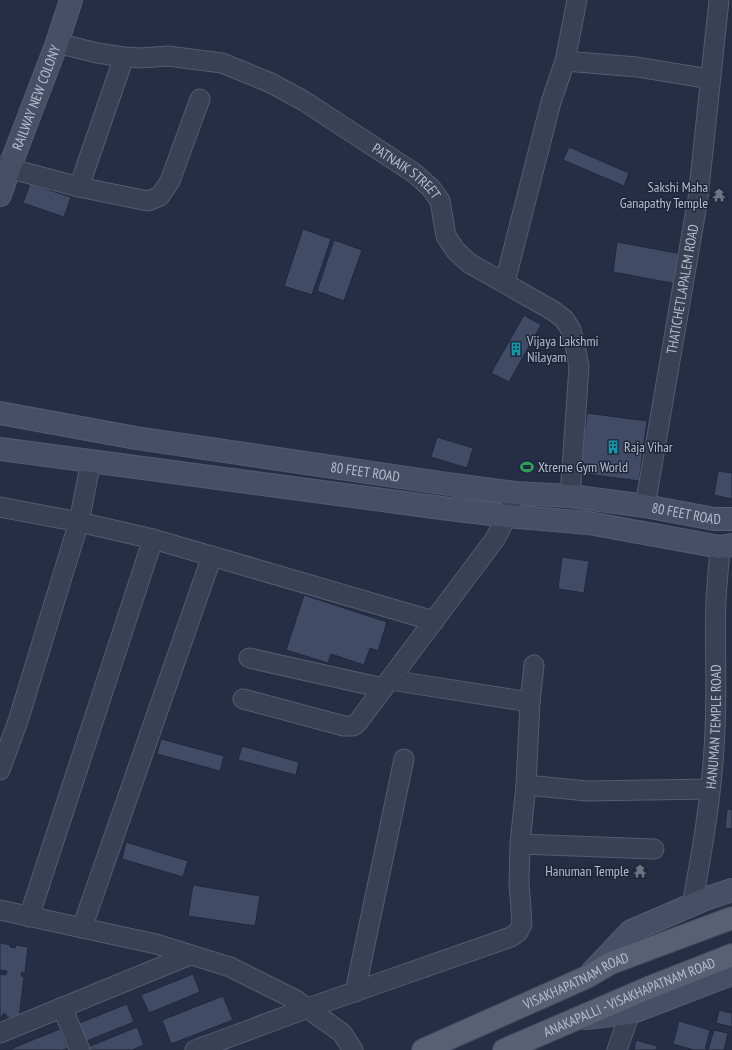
<svg xmlns="http://www.w3.org/2000/svg" width="732" height="1050" font-family="'PT Sans Narrow',sans-serif">
<style>
.building{fill:#414b65;stroke:#20283c}
.lines{fill:none;stroke-linecap:round;stroke-linejoin:round}
.street-casing{stroke:#555c6e;stroke-width:21}
.secondary-casing{stroke:#555c6e;stroke-width:24}
.primary-casing{stroke:#434a5d;stroke-width:24}
.street{stroke:#3a4154;stroke-width:19}
.secondary{stroke:#474f67;stroke-width:22}
.primary{stroke:#586074;stroke-width:22}
.labels{text-anchor:middle;dominant-baseline:central;stroke-width:3;stroke-linejoin:round;paint-order:stroke}
.street-label{font-size:14px;fill:#b7bdce;stroke:#1e263a}
.poi-label{font-size:14px;fill:#b7bdce;stroke:#1e263a;text-anchor:start}
</style>
<rect width="100%" height="100%" fill="#252e45"/>
<g class="building">
<polygon points="569,147 629,173 624,186 563,160"/>
<polygon points="30,184 71,197 64,217 23,203"/>
<polygon points="303,229 331,239 312,295 284,286"/>
<polygon points="334,240 362,250 344,301 317,291"/>
<polygon points="617,242 687,255 682,285 613,272"/>
<polygon points="524,315 541,325 509,382 491,373"/>
<polygon points="587,413 647,421 639,481 579,473"/>
<polygon points="437,437 473,448 467,468 431,457"/>
<polygon points="718,471 732,473 732,499 714,495"/>
<polygon points="562,557 589,561 584,593 558,589"/>
<polygon points="304,595 387,622 378,651 370,648 364,665 331,654 328,663 286,650"/>
<polygon points="161,739 224,756 220,771 157,754"/>
<polygon points="242,746 299,762 296,775 238,760"/>
<polygon points="727,809 732,810 732,829 725,828"/>
<polygon points="126,842 188,861 183,877 122,859"/>
<polygon points="193,885 260,896 255,926 188,916"/>
<polygon points="0,943 11,945 10,947 15,948 16,945 28,947 25,973 22,972 21,976 24,977 19,1019 6,1017 6,1014 3,1014 2,1017 0,1017 0,974 6,975 7,971 0,970"/>
<polygon points="193,974 200,992 149,1013 141,995"/>
<polygon points="223,996 233,1020 171,1044 162,1020"/>
<polygon points="127,1004 134,1022 79,1044 72,1026"/>
<polygon points="719,1010 732,1013 732,1027 716,1023"/>
<polygon points="679,1021 710,1030 705,1050 694,1050 673,1044"/>
<polygon points="137,1027 144,1045 132,1050 83,1050 83,1049"/>
<polygon points="60,1029 68,1048 63,1050 8,1050"/>
<polygon points="714,1030 728,1033 724,1050 708,1050"/>
<polygon points="636,1040 657,1046 656,1050 634,1050"/>
</g>
<g class="lines">
<g class="street-casing">
<g id="street">
<path id="s1" d="M57,43L97,53L124,57L141,58L168,56L222,63L271,83L304,101L414,173L431,188L440,201L446,236L456,251L469,263L552,310L564,319L571,330L575,345L579,367L570,496"/>
<polyline points="565,61 637,67 710,79"/>
<polyline points="0,166 79,187 148,201 160,196 170,181 200,99"/>
<polyline points="79,187 124,57"/>
<polyline points="505,282 551,102 565,61 577,0"/>
<path id="s2" d="M645,506L698,198L719,0"/>
<polyline points="0,507 79,522 153,539 434,621"/>
<polyline points="249,658 383,688"/>
<polyline points="390,680 530,702"/>
<polyline points="243,699 344,726 353,726 358,722 495,539 507,516 515,493"/>
<polyline points="0,770 18,721 79,522 91,461"/>
<polyline points="526,785 587,791 710,789"/>
<polyline points="520,844 654,849"/>
<path id="s3" d="M692,905C702,853 711,801 714,748C718,698 714,649 716,599C717,582 719,564 720,547"/>
<polyline points="0,910 156,944 230,967 296,1000 342,1033 353,1050"/>
<polyline points="29,917 153,539"/>
<polyline points="82,928 212,556"/>
<polyline points="355,992 404,759"/>
<polyline points="62,1007 80,1050"/>
<polyline points="0,1033 190,955"/>
<polyline points="195,1050 308,1008 511,937 518,932 522,924 519,882 520,844 526,785 530,702 534,665"/>
<polyline points="617,1050 630,1013"/>
</g>
</g>
<g class="secondary-casing">
<g id="secondary">
<path id="s4" d="M0,195L9,169L57,43L71,0"/>
<path id="s5" d="M0,413L136,438L441,483L515,493L570,496L645,506L714,519H732"/>
<polyline points="0,449 442,508 507,516 589,523 720,547 732,545"/>
<polyline points="591,973 631,931 708,898 732,890"/>
<polyline points="585,1018 630,1013 732,974"/>
</g>
</g>
<g class="primary-casing">
<g id="primary">
<path id="s6" d="M423,1050L587,977L611,963L732,918"/>
<path id="s7" d="M504,1050L648,988L732,955"/>
</g>
</g>
<use href="#street" class="street"/>
<use href="#secondary" class="secondary"/>
<use href="#primary" class="primary"/>
</g>
<defs>
<g id="temple-bare" transform="scale(1.08)"><path d="M0-6L5-2H3V0L6.5 2.5H4V6H1.5V3h-3V6H-4V2.5H-6.5L-3 0V-2H-5Z" fill="#6b7280" stroke="#1e263a" stroke-width="2.5" paint-order="stroke"/></g>
<g id="building-bare" transform="scale(1.08)"><path d="M-4-6H4V6H1V3H-1V6H-4ZM-2.5-4.3h1.7v1.8h-1.7ZM.8-4.3h1.7v1.8H.8ZM-2.5-1h1.7V.8h-1.7ZM.8-1h1.7V.8H.8Z" fill="#0f9aa8" stroke="#1e263a" stroke-width="2.5" paint-order="stroke"/></g>
<g id="stadium-bare" transform="scale(1.08)"><path d="M0-5a6.5 5 0 1 0 0 10a6.5 5 0 1 0 0-10ZM-3.5-1.8h7v3.6h-7Z" fill="#2e9e5b" stroke="#1e263a" stroke-width="2.5" paint-order="stroke"/></g>
</defs>
<g fill-rule="evenodd">
<use href="#temple-bare" x="719" y="195"/>
<use href="#building-bare" x="516" y="349"/>
<use href="#building-bare" x="613" y="447"/>
<use href="#stadium-bare" x="527" y="467"/>
<use href="#temple-bare" x="640" y="871"/>
</g>
<g class="labels">
<g class="street-label">
<text stroke="none"><textPath href="#s4" startOffset="104">RAILWAY NEW COLONY</textPath></text>
<text stroke="none"><textPath href="#s1" startOffset="382">PATNAIK STREET</textPath></text>
<text stroke="none"><textPath href="#s2" startOffset="220">THATICHETLAPALEM ROAD</textPath></text>
<text stroke="none"><textPath href="#s5" startOffset="370">80 FEET ROAD</textPath></text>
<text stroke="none"><textPath href="#s5" startOffset="694">80 FEET ROAD</textPath></text>
<text stroke="none"><textPath href="#s3" startOffset="180">HANUMAN TEMPLE ROAD</textPath></text>
<text stroke="none"><textPath href="#s6" startOffset="168">VISAKHAPATNAM ROAD</textPath></text>
<text stroke="none"><textPath href="#s7" startOffset="136">ANAKAPALLI - VISAKHAPATNAM ROAD</textPath></text>
</g>
<g class="poi-label">
<text x="708" y="187" text-anchor="end">Sakshi Maha<tspan x="708" dy="16">Ganapathy Temple</tspan></text>
<text x="527" y="341">Vijaya Lakshmi<tspan x="527" dy="16">Nilayam</tspan></text>
<text x="624" y="447">Raja Vihar</text>
<text x="538" y="467">Xtreme Gym World</text>
<text x="629" y="871" text-anchor="end">Hanuman Temple</text>
</g>
</g>
</svg>
